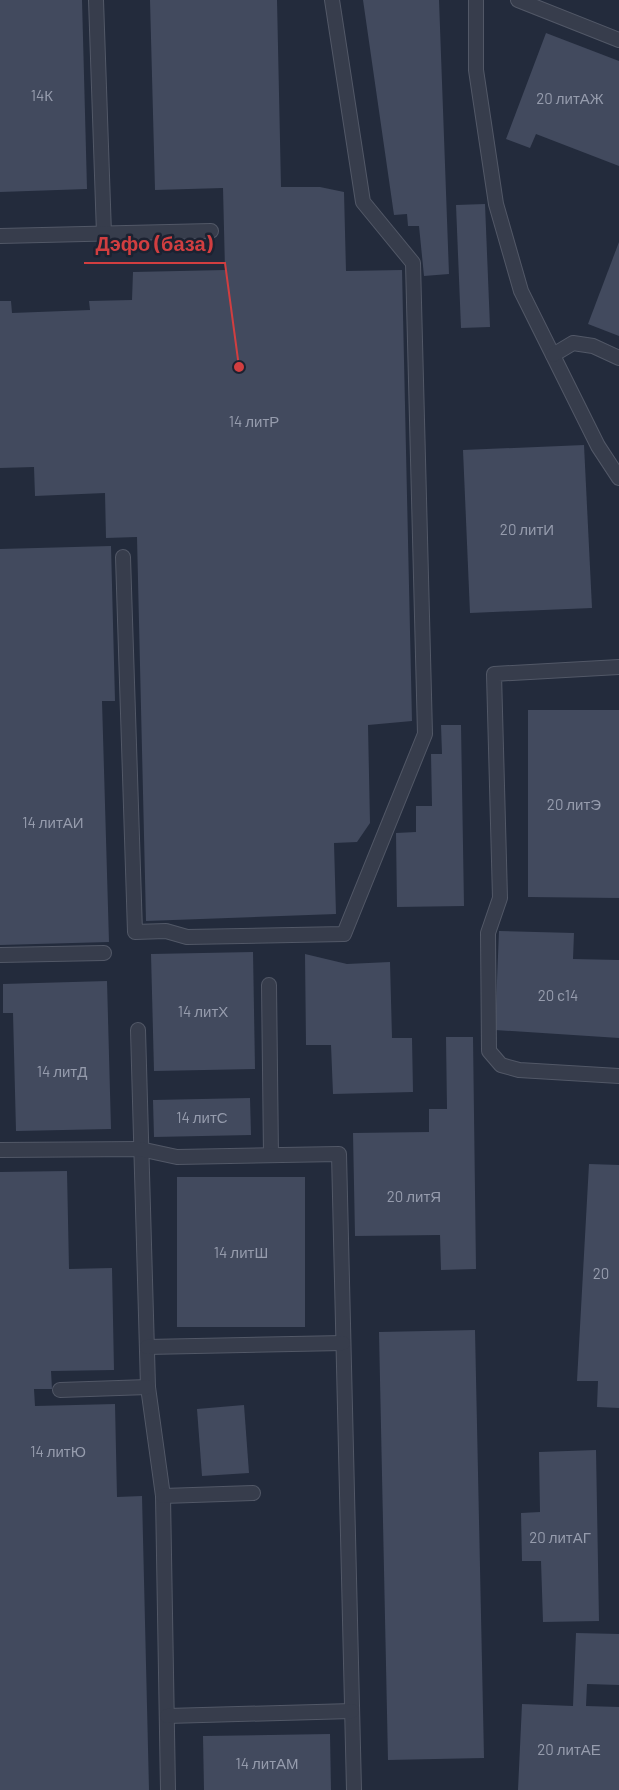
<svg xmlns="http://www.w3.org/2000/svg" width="619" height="1790" font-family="Barlow,sans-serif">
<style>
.building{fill:#424a5e}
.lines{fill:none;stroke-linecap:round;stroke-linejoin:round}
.lane-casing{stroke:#525867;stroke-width:16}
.lane{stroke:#373d4c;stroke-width:14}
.labels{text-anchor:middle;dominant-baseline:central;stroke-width:5;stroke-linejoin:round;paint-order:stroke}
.number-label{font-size:15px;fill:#969cad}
.leader{fill:none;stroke:#d13e40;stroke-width:2}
.callout-dot{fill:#d13e40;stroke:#1c2231;stroke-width:2}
.callout-label{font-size:20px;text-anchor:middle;font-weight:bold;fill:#d13e40;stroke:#1c2231;stroke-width:5;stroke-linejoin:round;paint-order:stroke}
</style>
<rect width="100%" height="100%" fill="#232b3c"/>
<g class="building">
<polygon points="0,0 82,0 87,189 0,192"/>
<polygon points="150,0 277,0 281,187 320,187 344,192 346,271 402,270 412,721 368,725 370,823 357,842 334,843 336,914 146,921 137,537 106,538 105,493 35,496 34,467 0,468 0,301 11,301 12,313 90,310 89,301 132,300 133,272 225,270 223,188 155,190"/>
<polygon points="363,0 439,0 449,274 424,276 419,226 408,226 407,214 394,215"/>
<polygon points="546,33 619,61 619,166 536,134 530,148 506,139"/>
<polygon points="485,204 490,327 461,328 456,205"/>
<polygon points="619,242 619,336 588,324"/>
<polygon points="584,445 592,608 470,613 463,450"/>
<polygon points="111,546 115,701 102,701 109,942 0,945 0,549"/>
<polygon points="528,710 619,710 619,898 528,897"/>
<polygon points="441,725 461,725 464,906 397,907 396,833 416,832 416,806 432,806 431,754 442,754"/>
<polygon points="499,931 574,933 573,959 619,960 619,1038 495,1030"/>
<polygon points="253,952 255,1069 154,1071 151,954"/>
<polygon points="305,954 347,964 390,962 392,1038 412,1038 413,1092 333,1094 331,1045 306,1045"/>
<polygon points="107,981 111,1129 16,1131 13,1013 3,1013 3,984"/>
<polygon points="446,1037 473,1037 476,1269 441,1270 440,1235 355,1236 353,1133 429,1132 429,1109 447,1109"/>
<polygon points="250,1098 251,1135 154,1137 153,1100"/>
<polygon points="589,1164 619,1165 619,1408 597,1407 598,1381 577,1381"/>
<polygon points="67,1171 69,1269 112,1268 114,1370 51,1371 52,1389 34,1389 35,1406 115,1404 117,1497 142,1496 149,1790 0,1790 0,1172"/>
<rect x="177" y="1177" width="128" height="150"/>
<polygon points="475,1330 484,1758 388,1760 379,1332"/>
<polygon points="244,1405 249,1473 202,1476 197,1409"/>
<polygon points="596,1450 599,1621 543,1622 541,1561 522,1561 521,1513 540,1512 539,1452"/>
<polygon points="576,1633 619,1634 619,1685 587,1684 586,1706 619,1707 619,1790 518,1790 522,1704 573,1706"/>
<polygon points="330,1734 331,1790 204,1790 203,1736"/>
</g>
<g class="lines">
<g class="lane-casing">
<g id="lane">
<polyline points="96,0 104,234"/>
<polyline points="476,0 476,70 496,204 521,291 598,446 619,478"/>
<polyline points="518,0 619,40"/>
<polyline points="0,236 211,231"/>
<polyline points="553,355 573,343 593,346 619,358"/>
<polyline points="123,557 135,932 166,931 187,937 344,934 425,734 413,263 363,202 332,0"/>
<polyline points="619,667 494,674 500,898 488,933 489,1051 501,1065 519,1070 619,1076"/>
<polyline points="0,955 104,953"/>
<polyline points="269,985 271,1155"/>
<polyline points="138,1030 148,1387 163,1496 168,1790"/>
<polyline points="0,1150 140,1149 177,1157 339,1154 354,1790"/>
<polyline points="147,1347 343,1343"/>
<polyline points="60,1390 148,1387"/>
<polyline points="163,1496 253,1493"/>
<polyline points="167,1716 352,1711"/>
</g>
</g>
<use href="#lane" class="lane"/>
</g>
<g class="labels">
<g class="number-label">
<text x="42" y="95">14К</text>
<text x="570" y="98">20 литАЖ</text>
<text x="254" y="421">14 литР</text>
<text x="527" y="529">20 литИ</text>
<text x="574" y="804">20 литЭ</text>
<text x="53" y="822">14 литАИ</text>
<text x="558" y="995">20 с14</text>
<text x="203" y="1011">14 литХ</text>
<text x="62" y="1071">14 литД</text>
<text x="202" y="1117">14 литС</text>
<text x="414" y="1196">20 литЯ</text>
<text x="241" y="1252">14 литШ</text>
<text x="601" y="1273">20</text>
<text x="58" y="1451">14 литЮ</text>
<text x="560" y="1537">20 литАГ</text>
<text x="569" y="1749">20 литАЕ</text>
<text x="267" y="1763">14 литАМ</text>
</g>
</g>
<path class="leader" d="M239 367L225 263H84"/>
<circle class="callout-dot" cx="239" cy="367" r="6"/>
<g class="callout-label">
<text x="154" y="251">Дэфо (база)</text>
</g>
</svg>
